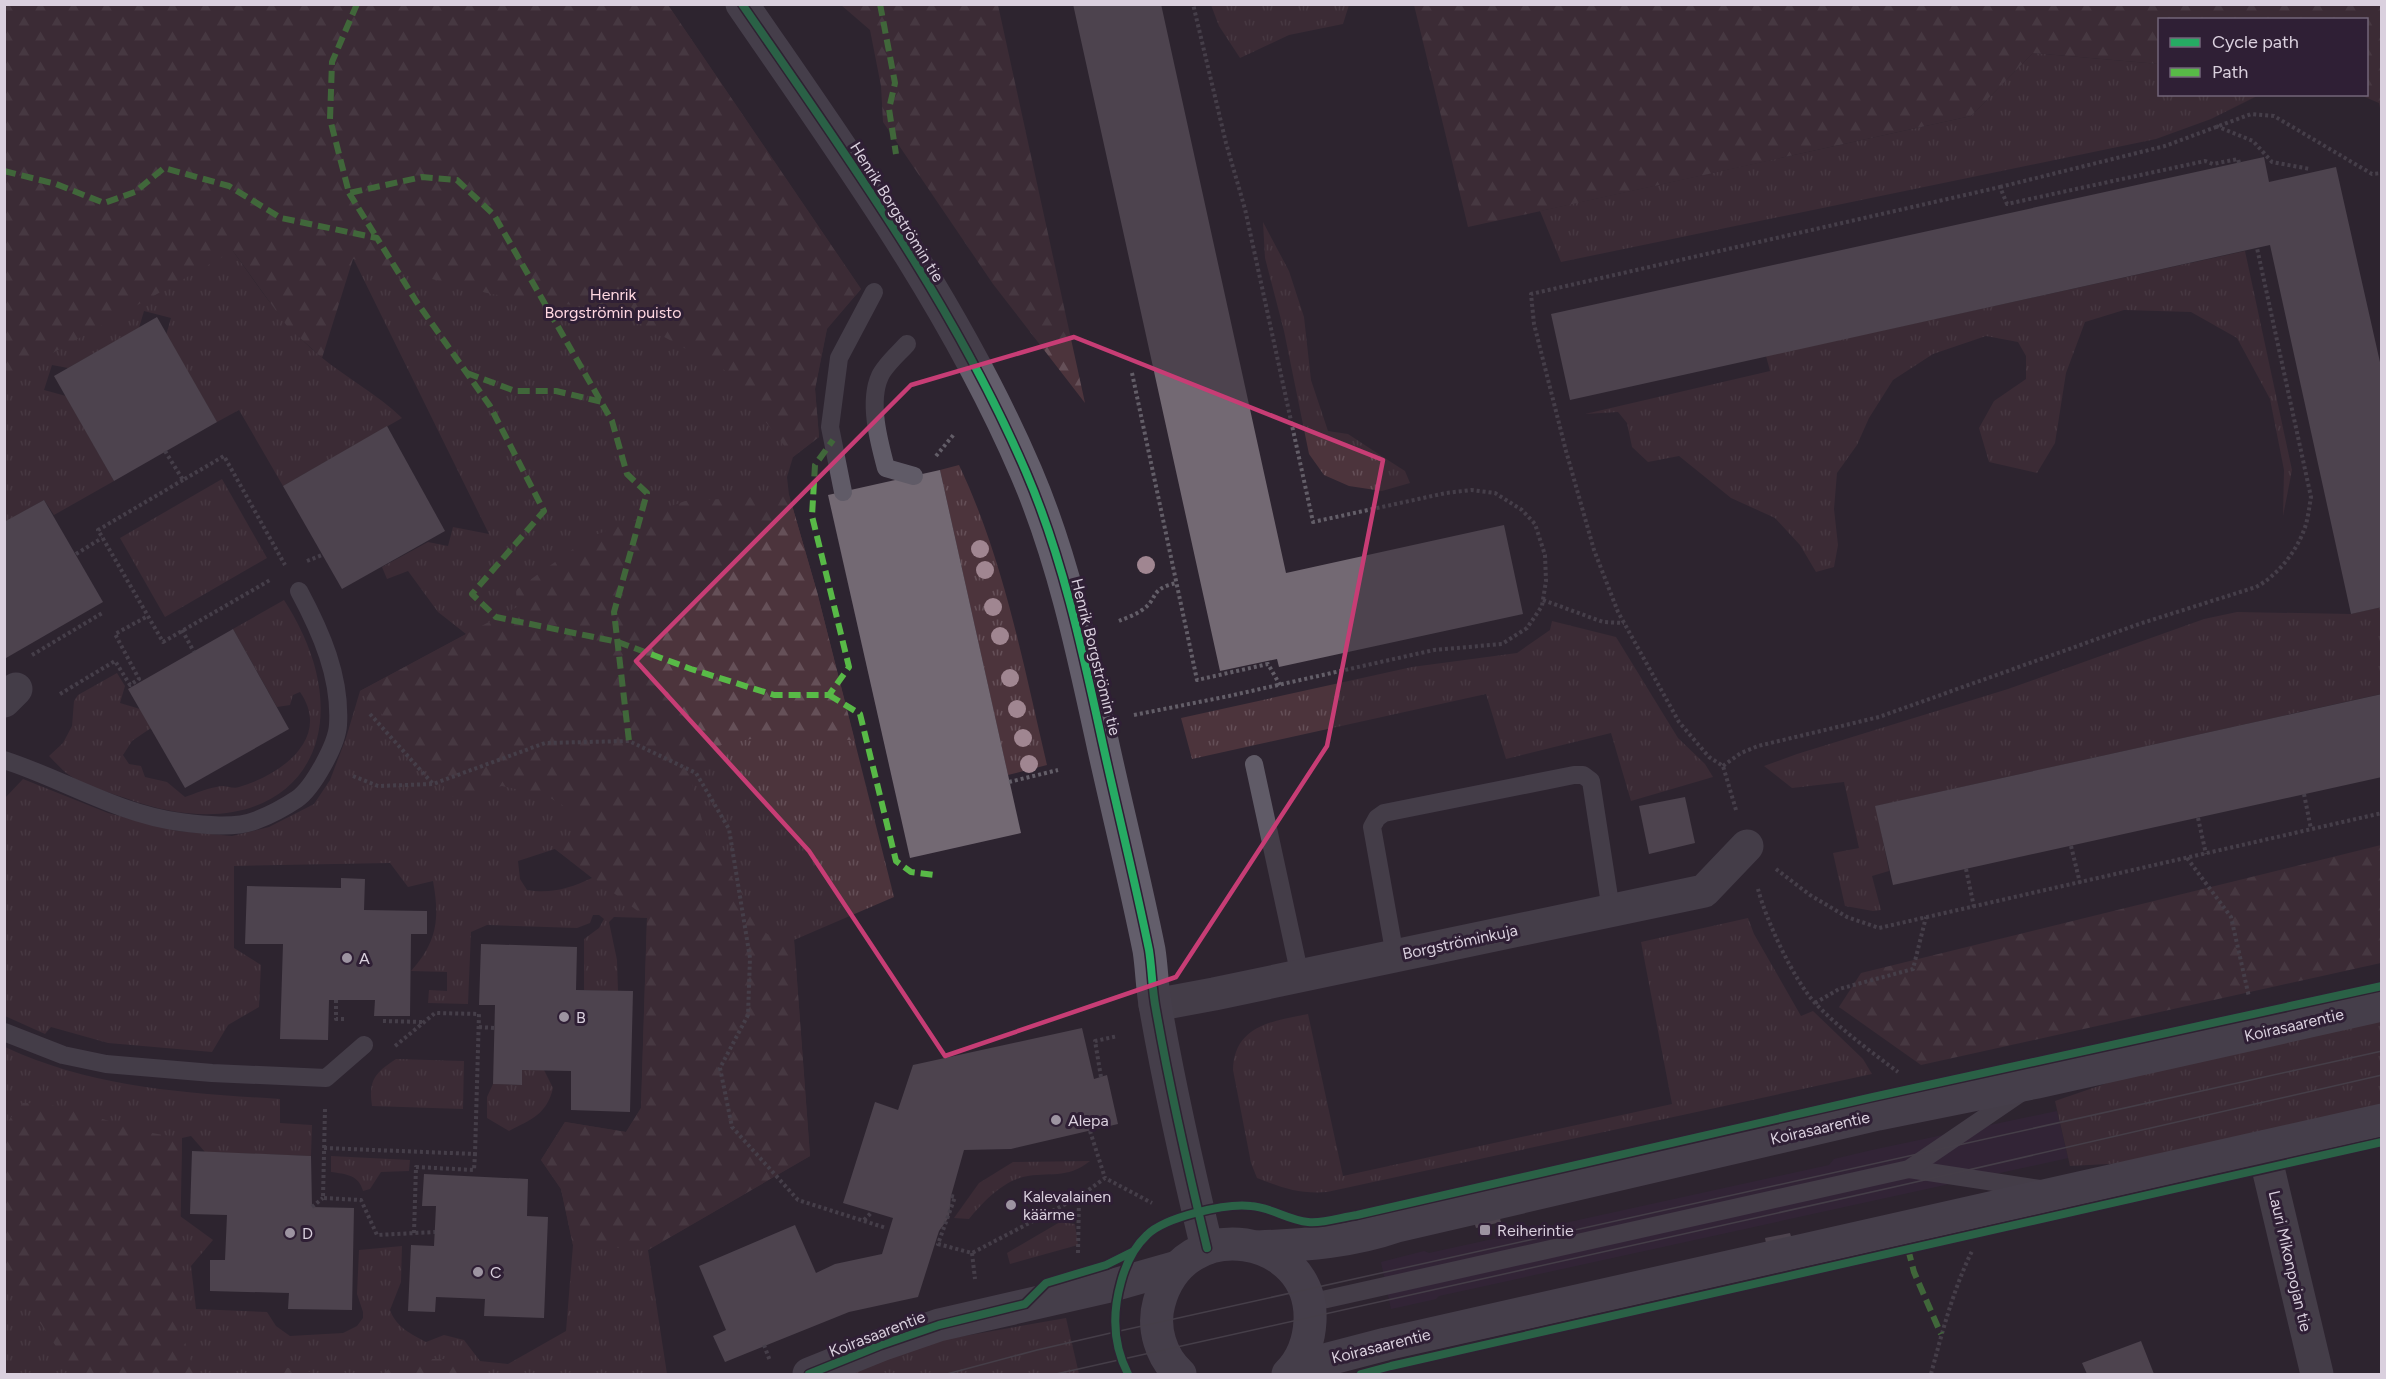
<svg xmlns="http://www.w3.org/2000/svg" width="2386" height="1379" font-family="Figtree,sans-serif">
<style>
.built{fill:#38253f}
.grass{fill:url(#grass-tufts);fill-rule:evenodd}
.forest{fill:url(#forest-firs)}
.building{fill:#736973}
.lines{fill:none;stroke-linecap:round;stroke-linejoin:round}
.path{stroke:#635e68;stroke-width:4;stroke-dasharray:3 3;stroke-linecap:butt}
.lane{stroke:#605b67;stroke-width:18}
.street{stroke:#605b67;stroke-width:33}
.secondary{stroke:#635e6b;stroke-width:33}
.tram{stroke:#635e67;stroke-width:1.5}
.quiet{stroke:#58b947;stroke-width:6;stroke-dasharray:12 6;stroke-linecap:butt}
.cycleway-casing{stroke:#2f1f35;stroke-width:11}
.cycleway{stroke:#26ab63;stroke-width:8}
.tree{fill:#a08691}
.marked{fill:none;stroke:#c73d75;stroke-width:4.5;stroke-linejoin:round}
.poi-dot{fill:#9d94a1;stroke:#2f1f35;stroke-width:2}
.labels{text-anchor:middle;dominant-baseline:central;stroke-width:6;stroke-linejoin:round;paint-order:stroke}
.street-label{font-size:16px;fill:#dad0de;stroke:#2f1f35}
.park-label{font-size:16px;fill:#ffd7e1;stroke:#2f1f35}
.poi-label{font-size:16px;fill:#dad0de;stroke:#2f1f35;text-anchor:start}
</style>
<defs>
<pattern id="grass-tufts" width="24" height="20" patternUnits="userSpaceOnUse" patternTransform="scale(1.5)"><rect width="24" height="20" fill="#4c343c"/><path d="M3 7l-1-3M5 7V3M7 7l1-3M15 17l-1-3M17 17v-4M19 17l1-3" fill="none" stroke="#655058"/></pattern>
<pattern id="forest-firs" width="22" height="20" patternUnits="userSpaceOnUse" patternTransform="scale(1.5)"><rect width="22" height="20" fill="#4c343c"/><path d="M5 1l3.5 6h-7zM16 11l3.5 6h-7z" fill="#655058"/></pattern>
</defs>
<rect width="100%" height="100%" fill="#2d2430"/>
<polygon class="built" points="2057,1111 2068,1158 1439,1296 1436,1299 1391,1309 1381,1262 1424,1251 1429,1253 1829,1165 1834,1159 1872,1150"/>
<g class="grass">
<path d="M4,5H668L861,289L827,328L815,389L819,437L793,457L787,477L789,495L817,592L894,897L794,940L810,1156L648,1250L667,1374H5V1047C93,1088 185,1093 280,1099V1123L312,1125L311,1156L205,1152L191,1136L182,1138L180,1216L213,1240L191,1266L196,1309L267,1312L276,1326L290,1336L343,1333L357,1326L363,1318V1312L357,1294L359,1250L402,1246L401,1282L390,1310C396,1327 411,1334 426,1342L444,1335L464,1340L480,1361L508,1364L566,1331L573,1245L561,1189L541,1160L565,1122L626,1132L641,1108L647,918L614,917L609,922L617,960L618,991L584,990V939L599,928L604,919L599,915H593L590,923L577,928L487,925L471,932L468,1004L428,1003L429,990L447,991V972L411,971C437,942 440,919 433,881L408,887L390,863L234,866V948L261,965L259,1007L228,1025L212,1052L108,1043L51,1027L45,1034L5,1016V798L23,779L108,813L178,831L232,836L269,827L314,804L330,780L346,738L360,691L466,634L438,612L408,571L387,579L382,567L428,542L448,546L453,527L489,534L324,199L233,251C260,289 285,327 321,357C347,378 377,394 402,418L283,486L239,410L217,422L166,335L171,318L144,311L139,328L68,368L52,365L44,390L66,396L114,481L54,515L44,500L5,522ZM555,849L592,878C570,888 552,894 527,890L520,879L518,861Z"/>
<polygon points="1349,5 1343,24 1289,35 1240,58 1219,26 1211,5"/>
<polygon points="2033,53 2159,64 2160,94 2259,95 2211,119 2156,139 1561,262 1540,211 1971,116"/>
<polygon points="1263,222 1289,271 1304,317 1311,380 1328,431 1348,434 1380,455 1405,471 1410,483 1382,491 1349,486 1324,475 1309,454 1284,331 1265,258"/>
<polygon points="2245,251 2292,470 2283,516 2284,470 2270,399 2237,338 2191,312 2124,310 2085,322 2066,373 2055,443 2037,473 1989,462 1979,428 1994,401 2026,379 2026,356 2018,342 1986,336 1933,354 1893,380 1869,418 1857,445 1837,473 1834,509 1838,545 1834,567 1816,572 1800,545 1775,518 1731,498 1679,456 1648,462 1632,447 1627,423 1618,412 1585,414 1770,371 1766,356"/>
<path d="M959,465C1004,560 1023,663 1047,765L1008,775L940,470Z"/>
<polygon points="222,479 267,558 165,617 120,538"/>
<path d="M284,600C375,741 287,857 128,799C111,793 83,785 69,775C62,770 55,762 49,756L63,743L72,726L74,701L78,695L117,673L125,686L120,703L140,709L151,728L132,741L123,755L129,764L141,766L145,777L167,782L185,797C196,793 208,788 221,786C227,786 234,789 239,787C281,775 332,738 300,692L293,695L290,705L277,707L233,629Z"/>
<polygon points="2381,607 2381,694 1876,806 1889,871 1872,876 1881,910 1873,911 1845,906 1833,853 1859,848 1844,782 1792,788 1764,766 1797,754 2008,689 2204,619 2237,612 2351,614"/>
<polygon points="1552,621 1616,637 1678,738 1705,764 1713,777 1631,801 1611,733 1506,759 1486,694 1192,759 1181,718 1412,667 1517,653 1550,630"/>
<path d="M1748,918L1754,934L1801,1016L1813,1011L1863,1059L1872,1074L1327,1192C1299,1194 1283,1188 1257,1178L1251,1163L1233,1070C1234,1026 1272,1021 1308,1014L1343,1176L1672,1104L1641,942Z"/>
<polygon points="2381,1019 2381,1107 2128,1163 2070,1166 2055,1101 2119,1079"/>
<path d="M396,1059L464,1061L463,1109L372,1106C368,1080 375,1073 396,1059Z"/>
<path d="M522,1070H544L553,1088C547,1114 532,1119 509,1131L487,1118V1097L493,1084L522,1085Z"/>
<path d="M331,1156L410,1160L409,1171L381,1172L370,1189L363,1191C359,1175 346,1174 331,1172Z"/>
<path d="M1090,1161C1066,1180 1050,1171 1023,1177C1002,1182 982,1203 969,1219L954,1218L979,1183L1013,1162Z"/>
<polygon points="1060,1222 1075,1224 1078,1245 1010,1264 1007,1253"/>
<polygon points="1066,1318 1079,1374 841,1374 936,1341"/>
</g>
<g class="forest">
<polygon points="5,4 668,5 861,289 827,329 815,389 819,437 793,457 726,371 617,311 491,294 353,259 322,358 287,326 233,251 5,380"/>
<polygon points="841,5 998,5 1085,403 993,284 883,122 881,86 870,30"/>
<polygon points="1414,5 2381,5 2381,113 2379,103 2360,95 2366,94 2366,20 2160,20 2159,64 2033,53 1971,116 1468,227"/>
<polygon points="789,495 817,592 855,741 790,731 721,745 692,784 707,838 767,934 794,940 810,1156 648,1250 573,1245 561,1189 541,1160 565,1122 626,1132 641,1108 647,918 555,849 580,831 569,809 547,796 502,786 452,797 421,756 360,691 517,607 516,590 590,537 685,501"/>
<polygon points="2381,845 2381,963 1921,1065 1839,1007 1861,973"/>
<path d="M23,1103C61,1103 95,1117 131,1128C147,1133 165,1135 182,1138L179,1323L195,1374H75L5,1272V1152L9,1120Z"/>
<polygon points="416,1359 462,1359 473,1374 383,1374 389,1369"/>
<polygon points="283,1367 311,1372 314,1374 260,1374 261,1372"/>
</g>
<g class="building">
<polygon points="1073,4 1161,4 1286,573 1504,525 1523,614 1279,667 1277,659 1220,671"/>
<polygon points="2264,157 2269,182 2336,167 2382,371 2382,607 2351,614 2270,245 1570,400 1551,314"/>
<polygon points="157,317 217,422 114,481 54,376"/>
<polygon points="387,426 445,531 342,589 283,486"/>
<polygon points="940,470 1021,833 910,858 828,495"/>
<polygon points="44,500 103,602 6,658 4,655 4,522"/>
<polygon points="233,629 289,729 185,788 128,689"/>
<polygon points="2382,694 2382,777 1893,885 1875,806"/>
<polygon points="1685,797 1695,843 1649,854 1639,806"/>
<polygon points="341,878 365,879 364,910 427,911 427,934 411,934 410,1016 374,1016 375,1000 329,1000 328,1040 280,1039 283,944 245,944 247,886 341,888"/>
<polygon points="481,944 577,947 576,990 633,991 630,1112 571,1110 571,1071 522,1070 522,1085 493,1084 495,1005 479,1005"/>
<polygon points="1082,1028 1094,1079 1107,1075 1118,1124 1011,1149 964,1150 951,1196 949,1217 939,1231 918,1297 849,1312 725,1362 713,1336 726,1330 699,1266 795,1225 816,1273 835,1264 882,1254 893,1218 843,1203 875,1102 898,1110 913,1065"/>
<polygon points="192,1151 311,1156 312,1207 354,1208 352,1310 288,1309 289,1293 210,1291 210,1260 225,1260 227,1215 190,1214"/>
<polygon points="424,1174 528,1179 527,1216 548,1217 544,1318 484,1316 485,1299 436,1297 435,1312 408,1311 411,1245 434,1246 436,1206 422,1206"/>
<polygon points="1498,1212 1501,1222 1476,1228 1473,1218"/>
<polygon points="1790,1233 1793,1243 1767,1248 1765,1238"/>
<polygon points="2141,1341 2154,1374 2087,1374 2082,1363"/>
</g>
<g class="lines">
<g class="path">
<polyline points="2216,126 2253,141 2272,162 2310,169"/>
<polyline points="2000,187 2165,146 2251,114 2274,116 2372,174 2382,173"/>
<polyline points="1132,373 1197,680 1268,664 1280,685"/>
<polyline points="165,451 183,480 224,456 285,565"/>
<polyline points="936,456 955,433"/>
<polyline points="183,480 98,530 163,642 270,580"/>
<polyline points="76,554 102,538"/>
<polyline points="307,561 322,555"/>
<polyline points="1543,600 1603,622 1624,623"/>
<path d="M1119,621C1126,618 1135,615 1142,610C1159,599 1148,589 1177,583"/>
<polyline points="182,630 194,652"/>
<polyline points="32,655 104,612"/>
<polyline points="60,694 115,661 130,685 139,679 115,634 148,616"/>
<polyline points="370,714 433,784"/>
<polyline points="1134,715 1229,696 1434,650 1502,644 1527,628 1542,606 1546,581 1545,555 1535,524 1522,510 1495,493 1471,490 1446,493 1313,522 1245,209 1226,143 1193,4"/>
<path d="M1723,766L1741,753L1758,746L1879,717L2139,624L2256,587C2277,576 2296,552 2304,530C2308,520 2309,508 2311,497L2257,248"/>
<polyline points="353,776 378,786 433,784 545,743 629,741 696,773 729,829 750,958 748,1015 720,1068 732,1127 798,1200 886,1228"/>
<polyline points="1009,782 1058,770"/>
<polyline points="2304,794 2311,829"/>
<polyline points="1736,810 1723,766 1709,757 1679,722 1618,612 1594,550 1566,451 1534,324 1531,294 2000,187 2007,204 2205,161 2213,164 2238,159 2239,163"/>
<polyline points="2198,818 2206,854"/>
<polyline points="2071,846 2080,883"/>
<polyline points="2187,858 2231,917 2249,997"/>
<polyline points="1776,869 1810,895 1847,917 1879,928 2382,813"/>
<polyline points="1966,869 1974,907"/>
<path d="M1758,889C1766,920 1794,981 1816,1004C1840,1029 1870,1051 1898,1072"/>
<polyline points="336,1000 336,1019 346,1019"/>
<polyline points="1815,1003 1839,989 1913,969 1926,917"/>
<polyline points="383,1021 424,1022"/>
<polyline points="479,1027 494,1028"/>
<polyline points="1101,1077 1095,1041 1118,1036"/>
<polyline points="325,1109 323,1198 361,1200 377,1235 435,1232"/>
<polyline points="1090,1131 1105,1178"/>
<polyline points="324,1148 475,1154 479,1014 435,1013 394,1047"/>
<polyline points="951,1196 955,1197 938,1244 972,1253 1079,1197 1105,1178 1152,1203"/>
<polyline points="312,1207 323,1198"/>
<polyline points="864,1220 872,1212"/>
<polyline points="414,1233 416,1167 474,1170 475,1154"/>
<polyline points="972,1253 975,1279"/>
<polyline points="1078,1253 1079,1197"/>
<polyline points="764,1345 770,1361"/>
<path d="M1931,1374C1942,1333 1953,1290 1972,1251"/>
</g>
<g class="lane">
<path d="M907,344C899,353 885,365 880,376C868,402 879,442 886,468L914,476"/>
<polyline points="843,492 830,427 839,358 874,292"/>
<path d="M4,760C63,779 118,814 180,822C203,825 235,829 257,820C270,815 285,807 297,799C313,788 337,744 338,725C341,677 321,632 299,591"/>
<polyline points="1254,764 1300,976"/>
<polyline points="1395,956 1372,827 1377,818 1384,813 1574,775 1583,775 1591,781 1611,910"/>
<polyline points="4,1032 63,1055 106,1064 212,1073 326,1078 364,1045"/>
<polyline points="1909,1169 2040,1189"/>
<polyline points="1309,1303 1909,1169 2022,1092"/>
</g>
<g class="street">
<polyline points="4,701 16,689"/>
<polyline points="1155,1005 1214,994 1704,891 1747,846"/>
<polyline points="2263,1147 2317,1374"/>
</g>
<g class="secondary">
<path d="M742,4C845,154 954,304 1026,472C1063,558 1083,653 1103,745C1118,813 1135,881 1149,950C1152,969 1152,990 1156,1010C1170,1090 1188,1169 1207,1248"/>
<path d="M1258,1247C1306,1245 1351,1242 1397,1226L1878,1114L2037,1082L2382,1005"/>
<polyline points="1294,1368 1386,1344 2382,1120"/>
<polyline points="809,1374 881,1345 939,1325 1110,1286 1177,1267"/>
<path d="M1180,1374C1161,1357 1152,1328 1159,1303C1183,1211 1314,1234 1310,1321C1309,1341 1302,1360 1288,1374"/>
</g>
<g class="tram">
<polyline points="947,1374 1037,1350 1115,1332 2382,1051"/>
<polyline points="1056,1374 1894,1187 2382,1075"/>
</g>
<g class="quiet">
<polyline points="357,4 332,62 330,119 349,193 422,177 457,180 494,215 612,421 627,474 647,493 614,612 629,741"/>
<polyline points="880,4 895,83 889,109 896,154"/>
<polyline points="4,171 56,184 104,203 135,192 164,168 229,186 281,218 377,238 416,301 490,406 544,511 472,594 496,617 618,642 691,669 774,695 829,695 849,667 812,516 815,465 833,440"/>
<polyline points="349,193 377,238"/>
<polyline points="467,373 515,391 556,391 602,402"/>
<polyline points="829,695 860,714 896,861 911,872 935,875"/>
<polyline points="1908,1249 1914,1272 1941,1334"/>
</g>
<g class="cycleway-casing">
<g id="cycleway">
<path d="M742,4C845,154 954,304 1026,472C1063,558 1083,653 1103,745C1118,813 1135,881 1149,950C1152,969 1152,990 1156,1010C1170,1090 1188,1169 1207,1248"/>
<polyline points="809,1374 881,1345 939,1325 1025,1304 1046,1283 1106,1265 1132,1252"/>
<path d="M1128,1374C1113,1345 1112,1314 1121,1282C1126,1263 1133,1248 1147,1235C1165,1217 1226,1203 1251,1206C1270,1207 1288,1220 1308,1222C1322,1224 1342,1217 1357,1215L1873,1097L2382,986"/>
<polyline points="1361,1374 1391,1366 2382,1142"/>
</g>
</g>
<use href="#cycleway" class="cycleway"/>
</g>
<g class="tree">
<circle cx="980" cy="549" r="9"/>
<circle cx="1146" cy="565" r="9"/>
<circle cx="985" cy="570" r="9"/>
<circle cx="993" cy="607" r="9"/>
<circle cx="1000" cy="636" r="9"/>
<circle cx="1010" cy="678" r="9"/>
<circle cx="1017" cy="709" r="9"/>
<circle cx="1023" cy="738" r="9"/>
<circle cx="1029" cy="764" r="9"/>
</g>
<path d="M0 0H2386V1379H0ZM1074,337L1383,460L1327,746L1176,977L945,1056L809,851L636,661L911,385Z" fill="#2d2430" fill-opacity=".55" fill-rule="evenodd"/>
<path class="marked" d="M1074,337L1383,460L1327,746L1176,977L945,1056L809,851L636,661L911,385Z"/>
<g class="poi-dot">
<circle cx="347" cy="958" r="6"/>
<circle cx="564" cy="1017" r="6"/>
<circle cx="1056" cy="1120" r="6"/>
<circle cx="1011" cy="1205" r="6"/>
<rect x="1479" y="1224" width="12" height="12" rx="3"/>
<circle cx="290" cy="1233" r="6"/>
<circle cx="478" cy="1272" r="6"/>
</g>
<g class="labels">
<g class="street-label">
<text transform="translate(897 212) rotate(58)">Henrik Borgströmin tie</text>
<text transform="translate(1096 657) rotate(76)">Henrik Borgströmin tie</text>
<text transform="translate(1460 942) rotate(-12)">Borgströminkuja</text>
<text transform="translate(2294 1025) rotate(-13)">Koirasaarentie</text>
<text transform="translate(1820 1128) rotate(-13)">Koirasaarentie</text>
<text transform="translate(2290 1261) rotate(77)">Lauri Mikonpojan tie</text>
<text transform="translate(877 1334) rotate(-21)">Koirasaarentie</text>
<text transform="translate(1381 1346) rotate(-14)">Koirasaarentie</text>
</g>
<g class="park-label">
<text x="613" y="294">Henrik<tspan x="613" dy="18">Borgströmin puisto</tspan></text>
</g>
<g class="poi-label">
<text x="359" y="958">A</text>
<text x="576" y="1017">B</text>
<text x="1068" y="1120">Alepa</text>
<text x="1023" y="1196">Kalevalainen<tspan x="1023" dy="18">käärme</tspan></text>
<text x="1497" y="1230">Reiherintie</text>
<text x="302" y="1233">D</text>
<text x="490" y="1272">C</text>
</g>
</g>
<rect width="2386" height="1379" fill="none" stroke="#dad0de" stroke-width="12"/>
<rect x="2158" y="18" width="210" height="78" fill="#2f1f35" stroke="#736679" stroke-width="1.5"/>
<rect x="2170" y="38" width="30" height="9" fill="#26ab63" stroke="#736679" stroke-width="1.5"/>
<text x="2212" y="48" font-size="18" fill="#dad0de">Cycle path</text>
<rect x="2170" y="68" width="30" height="9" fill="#58b947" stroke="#736679" stroke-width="1.5"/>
<text x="2212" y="78" font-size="18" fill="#dad0de">Path</text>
</svg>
